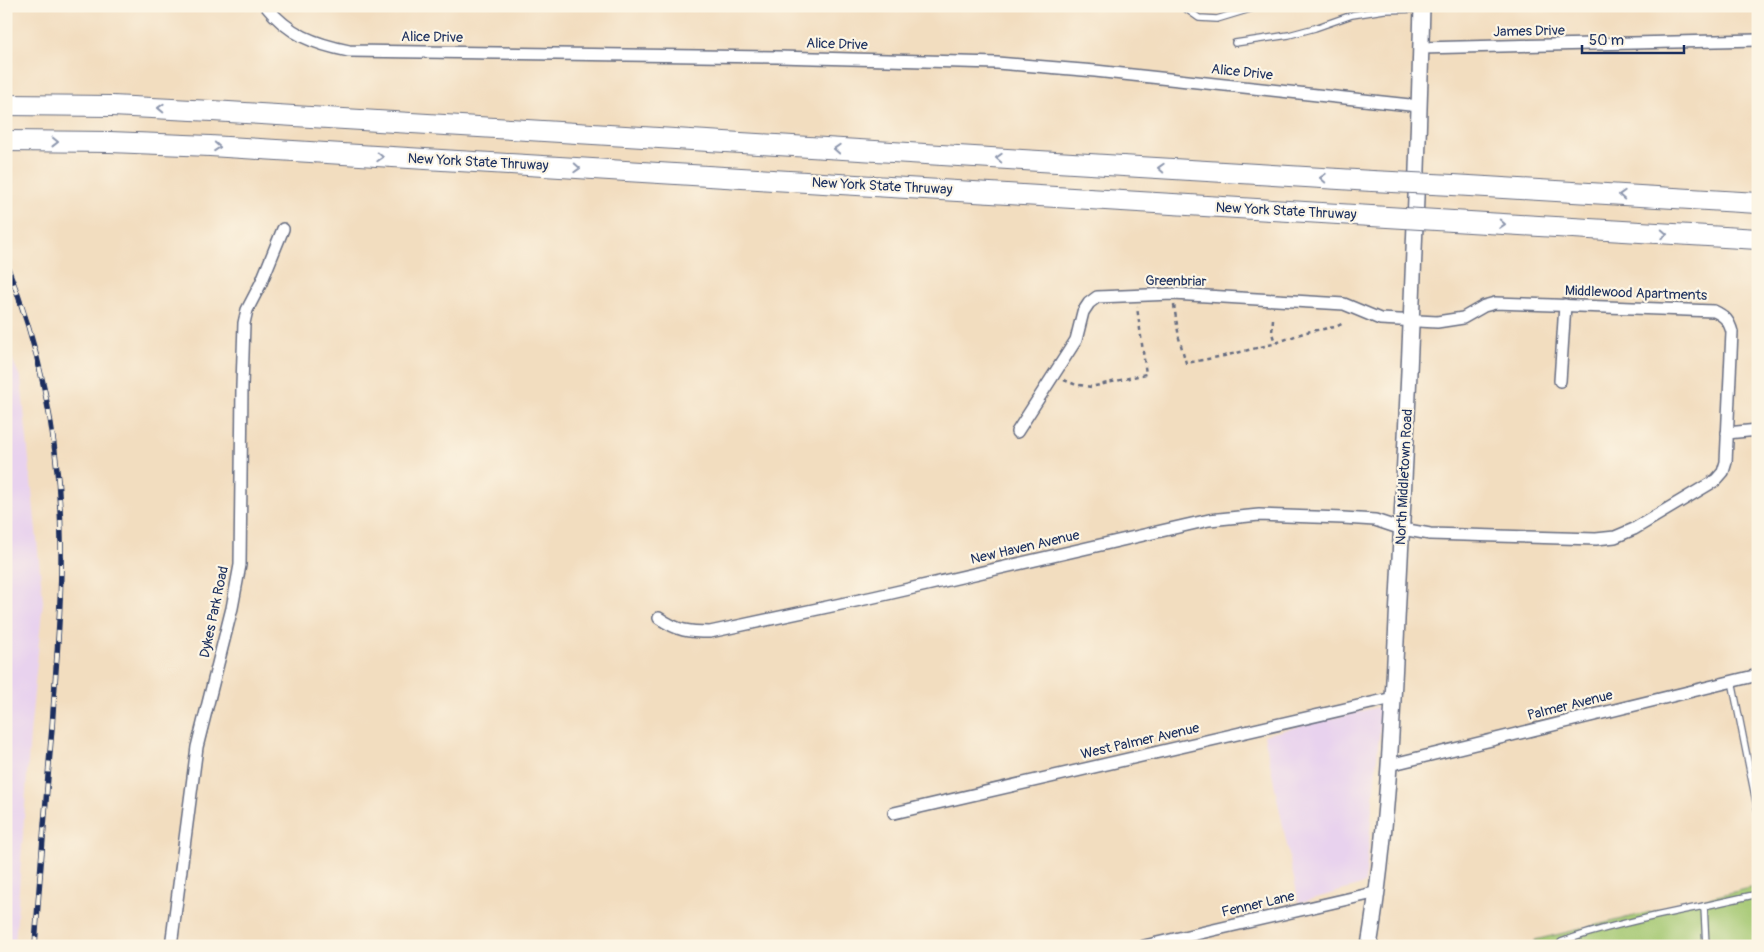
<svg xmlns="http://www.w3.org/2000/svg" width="1764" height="952" font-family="Pangolin,sans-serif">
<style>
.built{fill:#e8d2ee}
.green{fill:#a4c872;stroke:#607c68}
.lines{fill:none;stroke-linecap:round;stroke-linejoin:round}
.lane-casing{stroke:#666c80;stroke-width:8}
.street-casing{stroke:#666c80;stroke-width:14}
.secondary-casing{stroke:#666c80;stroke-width:18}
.highway-casing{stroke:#666c80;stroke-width:22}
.path{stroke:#666c80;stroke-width:2.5;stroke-dasharray:4 4;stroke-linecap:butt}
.lane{stroke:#fff;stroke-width:5.5}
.street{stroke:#fff;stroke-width:11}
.secondary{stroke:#fff;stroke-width:15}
.highway{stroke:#fff;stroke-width:20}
.rail-casing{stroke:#1b2f5e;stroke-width:5.5}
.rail{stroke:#fcf5e5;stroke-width:4;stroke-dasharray:11;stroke-linecap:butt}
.highway-bridge-casing{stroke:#666c80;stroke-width:22;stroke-linecap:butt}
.highway-bridge{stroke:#fff;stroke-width:20}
.oneway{stroke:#8d97ae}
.labels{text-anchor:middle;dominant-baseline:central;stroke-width:4.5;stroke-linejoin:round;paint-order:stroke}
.street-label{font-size:14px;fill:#1b2f5e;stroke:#fcf5e5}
</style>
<rect width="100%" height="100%" fill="#fcf5e5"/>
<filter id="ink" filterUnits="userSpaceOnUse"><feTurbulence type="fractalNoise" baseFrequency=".02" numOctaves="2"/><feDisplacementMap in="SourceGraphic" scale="10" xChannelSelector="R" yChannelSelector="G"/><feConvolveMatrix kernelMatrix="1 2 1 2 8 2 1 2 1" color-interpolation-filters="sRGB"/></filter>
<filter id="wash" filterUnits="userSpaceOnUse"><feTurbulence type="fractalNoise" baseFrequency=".0096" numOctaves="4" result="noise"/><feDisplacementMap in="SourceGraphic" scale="20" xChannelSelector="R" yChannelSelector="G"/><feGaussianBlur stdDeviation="1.12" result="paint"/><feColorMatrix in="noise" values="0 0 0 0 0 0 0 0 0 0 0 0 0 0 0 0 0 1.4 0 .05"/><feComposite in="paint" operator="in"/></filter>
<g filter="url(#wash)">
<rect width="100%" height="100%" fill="#f2ddbf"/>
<g class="built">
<polygon points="6,345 21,379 43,601 30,734 15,946 6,946"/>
<polygon points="1382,706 1365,884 1299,903 1264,735"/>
</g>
<polygon class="green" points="1758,886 1758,946 1536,946 1535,940"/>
</g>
<g filter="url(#ink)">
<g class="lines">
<g class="lane-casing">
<g id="lane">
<polyline points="1182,6 1199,18 1217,19 1260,6"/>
<polyline points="1235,43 1289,35 1315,28 1352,15 1384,10 1422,9"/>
<polyline points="1732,681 1758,812"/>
<path d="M1561,946V942C1605,926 1658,915 1704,906"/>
<polyline points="1706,946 1704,906 1758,894"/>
</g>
</g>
<g class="street-casing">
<g id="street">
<path d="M266,6C289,35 315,44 349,51L778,57L997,63L1095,71L1419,106"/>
<polyline points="1421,48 1758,40"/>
<polyline points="1560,381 1565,305"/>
<polyline points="1727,433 1758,430"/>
<path d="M659,618C678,631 688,632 710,632L874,597L1209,520L1259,515L1343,518L1375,520L1402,529L1430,534L1596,539L1615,537L1634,529L1716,480L1723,472L1726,462L1732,332C1729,321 1725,316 1714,311L1495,303L1484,306L1463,318L1437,322L1380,319L1344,304L1173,294L1097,297L1089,303L1083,312L1076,340L1017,432"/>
<polyline points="1389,765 1758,675"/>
<polyline points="894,813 1393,698"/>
<polyline points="171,946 197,747 232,608 240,565 242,386 244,323 247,310 261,283 283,229"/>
<polyline points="1144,946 1378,892"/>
</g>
</g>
<g class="secondary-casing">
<path id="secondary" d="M1369,946C1389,824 1393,701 1399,578C1409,388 1417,197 1422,6"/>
</g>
<g class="highway-casing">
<g id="highway">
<polyline points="6,105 112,106 212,111 1372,181"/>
<polyline points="6,141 110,142 210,146 1371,216"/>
<polyline points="1453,185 1758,203"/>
<polyline points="1453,221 1758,239"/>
</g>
</g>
<g class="path">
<polyline points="1174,305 1179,338 1186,363 1224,356 1273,344 1306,332 1335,327 1344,323"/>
<polyline points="1273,319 1272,333 1275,343"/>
<polyline points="1064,380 1074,384 1091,387 1146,374 1137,307"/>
</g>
<use href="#lane" class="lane"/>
<use href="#street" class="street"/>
<use href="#secondary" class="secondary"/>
<use href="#highway" class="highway"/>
<g class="rail-casing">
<path id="rail" d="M6,263C41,351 60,445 61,539C62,602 56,665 52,728C46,800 40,873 35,946"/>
</g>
<use href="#rail" class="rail"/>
<g class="highway-bridge-casing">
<g id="highway-bridge">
<polyline points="1372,181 1453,185"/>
<polyline points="1371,216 1453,221"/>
</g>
</g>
<use href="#highway-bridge" class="highway-bridge"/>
</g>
<defs><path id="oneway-chevron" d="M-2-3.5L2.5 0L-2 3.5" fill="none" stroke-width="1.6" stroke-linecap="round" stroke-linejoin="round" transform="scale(1.25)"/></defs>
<g class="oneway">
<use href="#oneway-chevron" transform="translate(161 108) rotate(-178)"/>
<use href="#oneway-chevron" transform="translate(55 142) rotate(1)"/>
<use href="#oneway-chevron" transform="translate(217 147) rotate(4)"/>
<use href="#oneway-chevron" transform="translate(837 149) rotate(-177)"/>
<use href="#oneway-chevron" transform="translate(380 157) rotate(3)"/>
<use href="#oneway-chevron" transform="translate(999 158) rotate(-177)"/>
<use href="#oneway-chevron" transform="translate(577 168) rotate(3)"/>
<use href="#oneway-chevron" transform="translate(1161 168) rotate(-177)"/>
<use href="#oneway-chevron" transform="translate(1323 178) rotate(-177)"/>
<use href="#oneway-chevron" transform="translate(1622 195) rotate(-177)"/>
<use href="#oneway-chevron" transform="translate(1502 224) rotate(3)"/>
<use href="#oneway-chevron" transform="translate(1664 234) rotate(3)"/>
</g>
</g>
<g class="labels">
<g class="street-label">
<text transform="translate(1529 31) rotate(-1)">James Drive</text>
<text transform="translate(432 37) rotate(1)">Alice Drive</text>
<text transform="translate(837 44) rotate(2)">Alice Drive</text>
<text transform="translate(1242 72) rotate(6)">Alice Drive</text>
<text transform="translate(478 162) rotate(3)">New York State Thruway</text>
<text transform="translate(882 186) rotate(3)">New York State Thruway</text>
<text transform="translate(1286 211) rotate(3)">New York State Thruway</text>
<text transform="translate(1176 281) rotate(1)">Greenbriar</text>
<text transform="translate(1636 293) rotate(2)">Middlewood Apartments</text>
<text transform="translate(1404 477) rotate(-87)">North Middletown Road</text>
<text transform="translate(1025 547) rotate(-13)">New Haven Avenue</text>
<text transform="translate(214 612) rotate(-78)">Dykes Park Road</text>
<text transform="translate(1570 705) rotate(-14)">Palmer Avenue</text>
<text transform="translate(1140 741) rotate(-13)">West Palmer Avenue</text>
<text transform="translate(1258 904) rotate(-13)">Fenner Lane</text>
</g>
</g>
<rect width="1764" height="952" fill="none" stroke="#fcf5e5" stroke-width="25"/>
<path d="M1582 45v8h102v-8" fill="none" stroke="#1b2f5e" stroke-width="2.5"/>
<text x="1589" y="45" font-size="15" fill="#1b2f5e" stroke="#fcf5e5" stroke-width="4" paint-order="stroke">50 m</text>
</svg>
